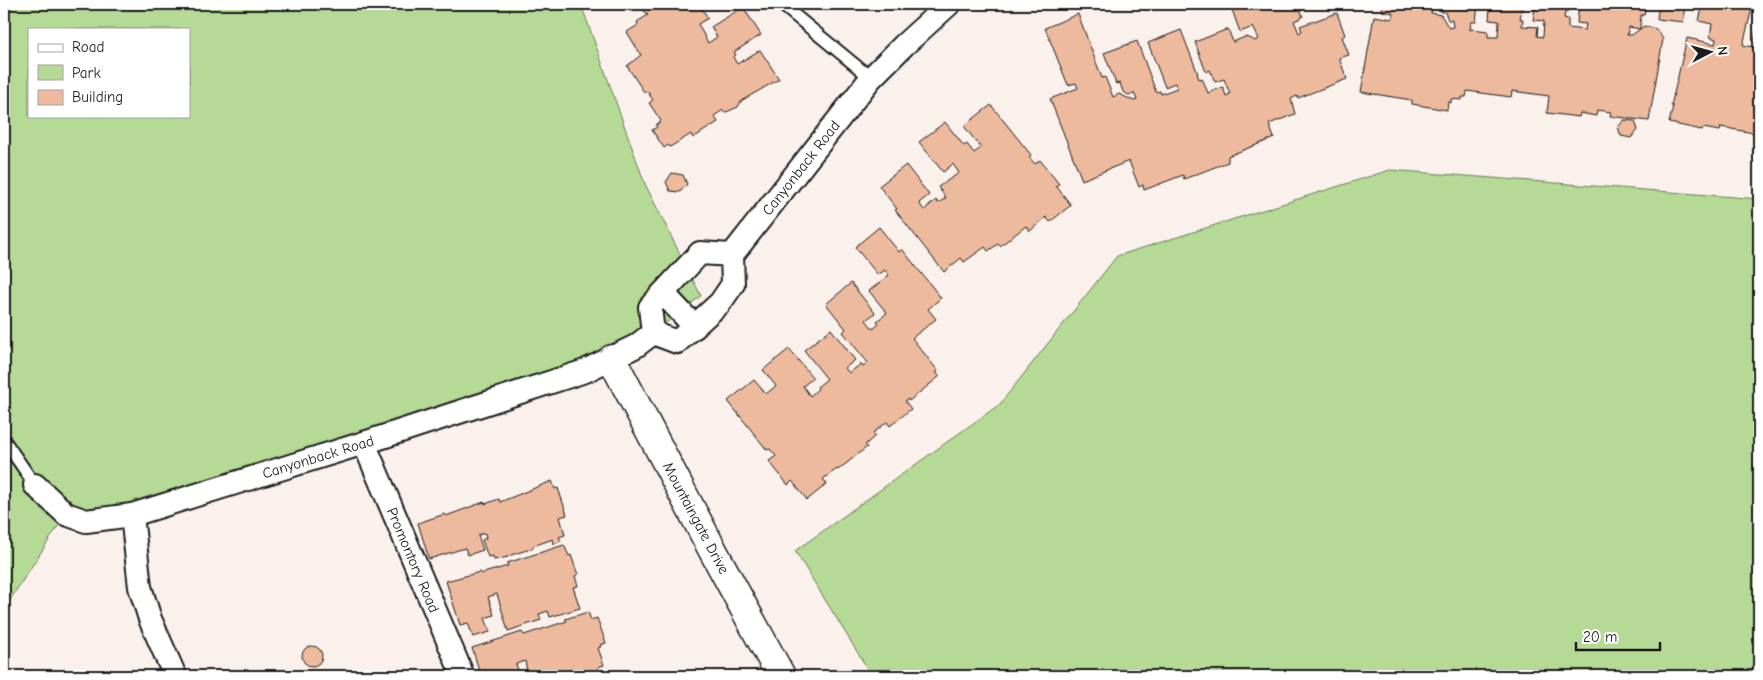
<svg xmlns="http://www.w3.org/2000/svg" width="1763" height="680" font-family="'Comic Neue',sans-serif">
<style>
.green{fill:#b5da95;stroke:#687b58;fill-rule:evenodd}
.building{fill:#edba9e;stroke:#1c1c1c}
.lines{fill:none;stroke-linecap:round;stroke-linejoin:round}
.service-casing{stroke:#1c1c1c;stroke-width:15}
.minor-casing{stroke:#1c1c1c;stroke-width:26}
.tertiary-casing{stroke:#1c1c1c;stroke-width:31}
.service{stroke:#fff;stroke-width:11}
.minor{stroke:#fff;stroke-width:22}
.tertiary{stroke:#fff;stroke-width:28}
.labels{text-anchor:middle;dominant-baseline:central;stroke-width:4.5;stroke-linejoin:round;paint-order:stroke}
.street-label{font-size:15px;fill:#1c1c1c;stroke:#fff}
</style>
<rect width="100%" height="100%" fill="#fbf1ec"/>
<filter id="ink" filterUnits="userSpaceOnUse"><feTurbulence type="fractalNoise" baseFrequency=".02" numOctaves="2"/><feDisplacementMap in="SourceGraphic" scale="10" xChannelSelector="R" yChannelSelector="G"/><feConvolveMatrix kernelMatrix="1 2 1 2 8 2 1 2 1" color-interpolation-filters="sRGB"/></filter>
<g filter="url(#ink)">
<g class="green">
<path d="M4,4H581L645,184L701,296L636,346L132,515L66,514L4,609ZM29,29H189V116H29Z"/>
<polygon points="1390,170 1759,199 1759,676 872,676 795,551 1000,404 1117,256"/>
</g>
<g class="building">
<polygon points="638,4 699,4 708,18 698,24 708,43 717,37 711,27 743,7 761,35 734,52 736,55 733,57 737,64 760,50 779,79 741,101 738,107 724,113 723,110 714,116 718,122 693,138 691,134 670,147 668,145 664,148 652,130 657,127 656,125 661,121 649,103 653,100 647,91 644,92 627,66 641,55 627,32 638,25 637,22 648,15"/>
<polygon points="1230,4 1298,4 1303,17 1294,21 1299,33 1302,31 1300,26 1337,13 1345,35 1342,37 1349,55 1339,58 1347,79 1298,98 1297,96 1291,99 1295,114 1269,124 1274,138 1228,156 1228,162 1184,179 1183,175 1144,190 1143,185 1139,187 1129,161 1082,180 1050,99 1078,88 1076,83 1068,85 1045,28 1078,14 1102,78 1105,77 1113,97 1119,94 1134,101 1137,100 1134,93 1129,95 1123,92 1120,83 1116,84 1104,53 1137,41 1156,92 1160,91 1161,94 1177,88 1175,83 1165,87 1148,43 1181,30 1198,74 1197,74 1199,79 1202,78 1208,93 1223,87 1226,96 1230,94 1224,79 1215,82 1210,70 1206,72 1195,42 1228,29 1233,42 1245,37 1252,39 1254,41 1259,39 1253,27 1240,32"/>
<polygon points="1383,4 1433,4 1431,13 1441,15 1449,28 1453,27 1452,20 1448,20 1445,12 1441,12 1442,4 1478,4 1476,22 1471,22 1470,30 1472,29 1488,31 1488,37 1498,37 1499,21 1489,20 1490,7 1487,7 1488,4 1523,4 1520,19 1523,19 1522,26 1538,27 1537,36 1543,37 1544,21 1533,20 1535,8 1532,8 1533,4 1568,4 1567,13 1565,12 1564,18 1568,19 1568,28 1585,30 1586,24 1577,23 1579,4 1646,4 1644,15 1641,15 1640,29 1629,27 1627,35 1632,35 1644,26 1656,29 1663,39 1649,121 1610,116 1611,112 1597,110 1596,116 1580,113 1579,117 1547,113 1549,96 1512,91 1511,97 1467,91 1466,97 1462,97 1462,100 1451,99 1451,103 1448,102 1447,110 1412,104 1412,100 1361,92 1374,16 1392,19 1393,13 1382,11"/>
<polygon points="1659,4 1685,4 1683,22 1657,19"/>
<polygon points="1703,4 1753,4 1743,45 1759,48 1759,134 1721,127 1720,131 1703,128 1702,130 1669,123 1673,106 1671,106 1687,38 1715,44 1716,39 1710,37 1712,24 1699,21"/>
<polygon points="1759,18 1759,42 1754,41"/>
<polygon points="991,105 1031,155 1029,157 1035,164 1040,160 1059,184 1056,186 1071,205 1050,222 1046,217 1030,231 1026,226 1000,246 998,244 988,251 985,247 964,262 961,258 944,272 895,210 897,209 879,186 906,165 929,195 919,203 924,210 936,200 938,203 946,198 938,187 959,173 953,164 943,172 919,142 945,122 964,146 967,144 974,153 981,148 964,126"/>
<polygon points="1624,120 1635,121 1638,130 1631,138 1621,136 1618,127"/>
<polygon points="672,173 683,175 687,184 680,192 670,191 666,182"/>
<polygon points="879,227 899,252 902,249 941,298 928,309 936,319 912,338 938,371 936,373 940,376 909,401 908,399 905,401 911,409 890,426 887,422 873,433 875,436 865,445 867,447 838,470 837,469 823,479 827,484 807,500 792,481 788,485 769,461 776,456 770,449 767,450 728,401 754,380 766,394 776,386 763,370 789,349 813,378 803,386 810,396 818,389 817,387 827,379 804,350 831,329 855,360 845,368 849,373 861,364 863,367 868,363 843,332 846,329 826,304 851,283 875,313 866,320 873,329 879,324 877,321 887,313 869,291 889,275 885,270 878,275 855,247"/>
<polygon points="552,481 555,489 558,488 567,515 560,517 565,535 559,537 561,541 554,544 553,539 533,546 533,548 508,556 508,557 494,560 493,556 488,557 482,540 486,538 485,533 478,535 483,550 468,555 465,548 429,559 418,523 445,514 446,516 484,502 485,504 499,499 500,502"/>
<polygon points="564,545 569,556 571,555 578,575 575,576 578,586 573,587 580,608 550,617 548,611 539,614 541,620 508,631 497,594 488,597 494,615 485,618 490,632 473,637 468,623 460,625 446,581 480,572 480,574 508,566 507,563"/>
<polygon points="588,612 591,620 597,618 606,643 600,645 601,647 598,648 604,665 598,667 599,670 592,672 591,670 580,673 579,670 570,674 571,676 528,676 525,661 516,664 520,676 481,676 472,648 522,632 524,635 567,621 565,619"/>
<circle cx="312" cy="656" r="10"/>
<polygon points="617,670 619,676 596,676"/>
</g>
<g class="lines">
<g class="service-casing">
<g id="service">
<polyline points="781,4 871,78"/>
<polyline points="4,440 35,485"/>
</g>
</g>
<g class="minor-casing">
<g id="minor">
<polyline points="732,255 700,253 650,307 653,333 677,342 720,303 733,284 732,255 871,78 904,45 949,4"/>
<polyline points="663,293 695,327"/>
<polyline points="364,443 463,676"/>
<polyline points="35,485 66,514 86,521 132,515 364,443 585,371 636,346 653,333"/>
<polyline points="132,515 140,587 150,619 175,676"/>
</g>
</g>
<g class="tertiary-casing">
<polyline id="tertiary" points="612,359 711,547 781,676"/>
</g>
<use href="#service" class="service"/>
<use href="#minor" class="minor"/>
<use href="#tertiary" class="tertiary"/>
</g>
</g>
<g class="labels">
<g class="street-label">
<text transform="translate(801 168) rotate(-52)">Canyonback Road</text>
<text transform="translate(318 457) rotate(-17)">Canyonback Road</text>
<text transform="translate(696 518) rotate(62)">Mountaingate Drive</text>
<text transform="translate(413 560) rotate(67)">Promontory Road</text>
</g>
</g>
<rect width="1763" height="680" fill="none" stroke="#fff" stroke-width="20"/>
<rect x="10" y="10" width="1743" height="660" fill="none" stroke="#1c1c1c" stroke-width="2" filter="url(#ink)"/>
<rect x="28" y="28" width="162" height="90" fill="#ffffff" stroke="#a4a4a4"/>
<rect x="38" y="44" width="25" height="8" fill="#ffffff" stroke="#a4a4a4"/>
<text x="72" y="52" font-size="15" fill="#1c1c1c">Road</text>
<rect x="38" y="65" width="25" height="15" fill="#b5da95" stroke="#a4a4a4"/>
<text x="72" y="78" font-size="15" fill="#1c1c1c">Park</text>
<rect x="38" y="90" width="25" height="15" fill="#edba9e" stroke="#a4a4a4"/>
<text x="72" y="102" font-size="15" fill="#1c1c1c">Building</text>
<g transform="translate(1710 52) rotate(84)" stroke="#ffffff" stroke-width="4" paint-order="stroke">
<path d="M0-4L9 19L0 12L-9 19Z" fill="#1c1c1c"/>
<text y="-8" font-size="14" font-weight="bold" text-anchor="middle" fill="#1c1c1c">N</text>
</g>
<path d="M1576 642v8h84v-8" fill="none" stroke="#1c1c1c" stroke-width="2.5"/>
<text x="1583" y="642" font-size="15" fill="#1c1c1c" stroke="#ffffff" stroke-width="4" paint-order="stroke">20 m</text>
</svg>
